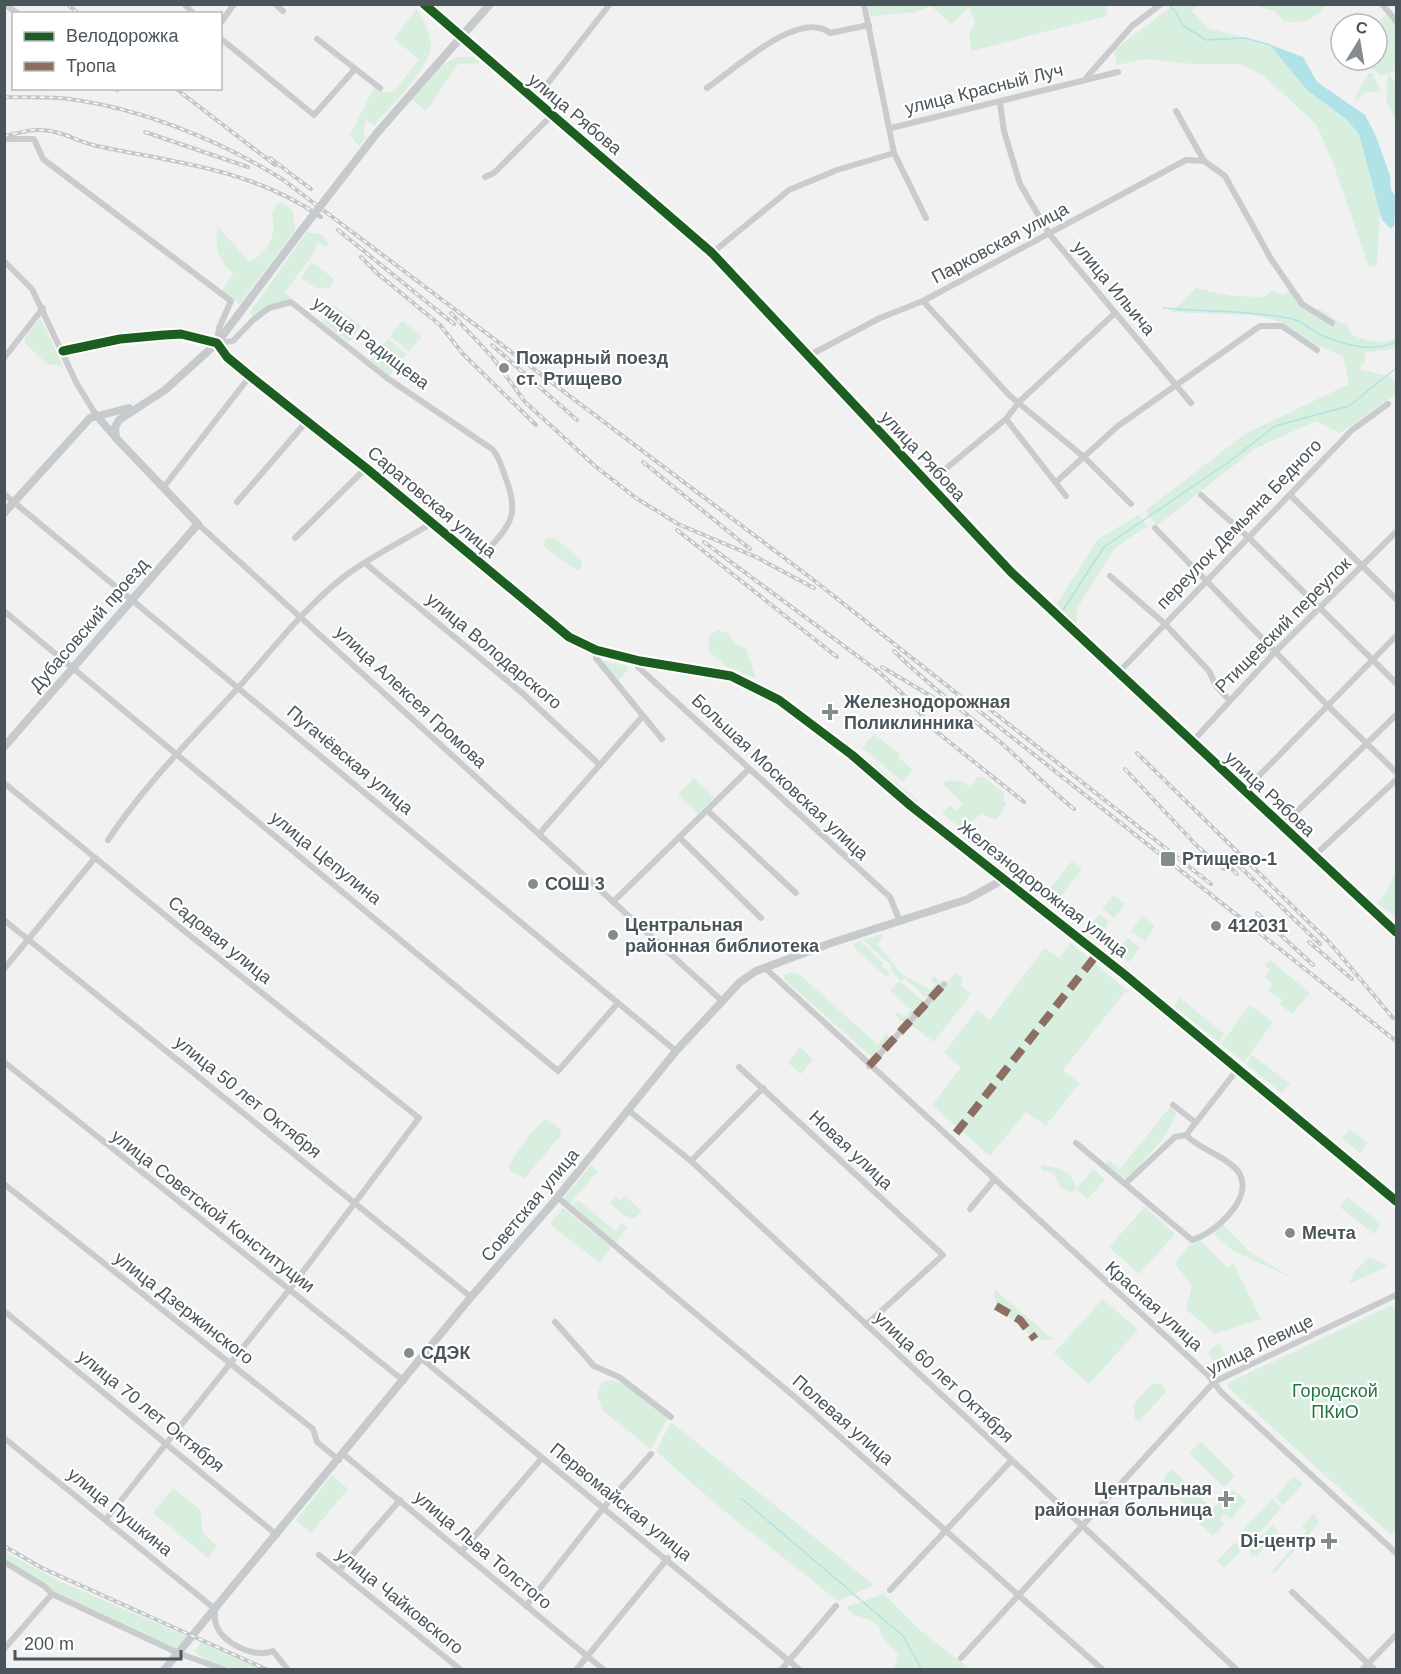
<svg xmlns="http://www.w3.org/2000/svg" width="1401" height="1674" font-family="Arial,sans-serif">
<style>
.green{fill:#d8eede}
.water{fill:#b0e2e7}
.lines{fill:none;stroke-linecap:round;stroke-linejoin:round}
.stream{stroke:#b0e2e7;stroke-width:1.5}
.minor{stroke:#c9cbcc;stroke-width:6}
.major{stroke:#c6cacc;stroke-width:8}
.rail-casing{stroke:#c5c6c7;stroke-width:4}
.rail{stroke:#fff;stroke-width:1.5;stroke-dasharray:4.5;stroke-linecap:butt}
.major-bridge{stroke:#c6cacc;stroke-width:8}
.quiet{stroke:#8d6e63;stroke-width:8;stroke-dasharray:15 8;stroke-linecap:butt}
.cycleway-casing{stroke:#fff;stroke-width:13}
.cycleway{stroke:#1b5e20;stroke-width:9}
.poi-dot{fill:#848c90;stroke:#fff;stroke-width:2}
.labels{text-anchor:middle;dominant-baseline:central;stroke-width:4.5;stroke-linejoin:round;paint-order:stroke}
.street-label{font-size:18px;fill:#49555b;stroke:#fff}
.poi-label{font-size:18px;font-weight:bold;fill:#49555b;stroke:#fff;text-anchor:start}
.park-label{font-size:18px;fill:#217642;stroke:#fff}
</style>
<rect width="100%" height="100%" fill="#f1f1f1"/>
<g class="green">
<polygon points="1175,4 1202,5 1191,10 1207,28 1269,44 1307,90 1346,119 1359,134 1380,211 1377,265 1369,267 1333,163 1316,124 1263,75 1240,64 1193,64 1146,59 1117,65 1114,50"/>
<polygon points="1106,5 1107,16 971,51 969,32 975,24 970,7 951,24 931,6 915,12 871,16 868,5"/>
<path d="M1254,5L1327,4V5C1313,19 1304,25 1283,21L1276,12Z"/>
<path d="M417,9C424,20 430,32 431,45C432,66 388,109 374,125L366,120L363,132L366,137L359,146L350,135L374,87L383,92L394,91L419,60L394,38Z"/>
<polygon points="1387,14 1396,25 1396,70 1388,74 1396,83 1396,121 1386,101 1388,74 1381,76 1362,60 1377,60 1375,24"/>
<polygon points="458,57 473,57 480,63 458,64 426,111 409,97 438,67"/>
<polygon points="1369,73 1373,73 1380,91 1366,92 1357,101 1355,96"/>
<path d="M282,202L293,211L295,231L239,304L222,290L233,274C218,260 214,248 218,227L249,261C268,255 278,232 272,215L276,204Z"/>
<polygon points="307,232 323,235 329,245 324,247 318,242 310,259 285,292 293,301 254,317 249,313"/>
<polygon points="312,262 334,279 329,289 321,287 317,289 301,278"/>
<path d="M1196,288L1232,296L1264,297L1272,290L1284,295L1289,290L1300,293L1309,312L1320,308L1338,322L1347,324L1351,334C1365,341 1382,345 1396,338V347L1394,349L1365,352V361L1359,369L1391,377C1396,383 1398,387 1395,395L1340,433L1316,421L1254,449L1157,526L1145,511L1245,434L1349,384L1343,356L1318,346L1285,324L1272,319L1250,315L1171,312Z"/>
<polygon points="334,306 361,326 349,342 322,322"/>
<polygon points="39,319 43,323 63,366 47,364 25,343 25,338"/>
<polygon points="402,321 422,336 409,352 390,336"/>
<polygon points="388,339 406,354 389,376 370,360"/>
<polygon points="1139,515 1147,526 1114,549 1077,608 1076,625 1057,604 1098,539"/>
<polygon points="546,538 555,538 582,561 581,568 576,570 546,548 543,544"/>
<polygon points="718,630 728,633 734,643 746,649 756,678 727,667 708,650 710,635"/>
<polygon points="604,661 627,666 628,670 617,682 602,663"/>
<polygon points="874,734 900,754 899,758 913,770 902,781 862,748"/>
<polygon points="859,752 918,801 915,804 856,755"/>
<polygon points="978,777 983,777 1005,793 1003,800 1006,803 997,820 981,814 969,824 967,823 963,830 942,813 950,805 957,811 963,804 943,784 948,780 964,782 969,787"/>
<polygon points="694,778 714,797 698,814 678,795"/>
<polygon points="1072,861 1082,869 1057,901 1047,893"/>
<polygon points="1396,870 1396,917 1377,903 1385,894"/>
<polygon points="1113,895 1125,904 1114,918 1102,909"/>
<polygon points="1099,914 1109,922 1098,937 1087,929"/>
<polygon points="1142,916 1155,926 1145,941 1131,931"/>
<polygon points="881,934 883,937 877,944 903,975 930,990 935,984 931,980 934,976 940,982 930,998 924,996 905,978 901,981 889,969 892,966 863,940"/>
<polygon points="1128,938 1140,948 1129,962 1116,951"/>
<polygon points="860,941 883,963 881,966 890,973 887,977 854,948 854,944"/>
<polygon points="1071,943 1129,992 1124,993 1063,1070 1080,1083 1046,1125 1026,1112 990,1156 932,1105 961,1067 944,1053 977,1010 990,1020 1045,948 1059,958"/>
<polygon points="1270,960 1310,993 1292,1014 1280,1004 1282,1000 1268,990 1273,984 1264,977 1270,970 1265,966"/>
<polygon points="791,972 799,974 878,1045 887,1032 890,1042 873,1058 784,979 784,975"/>
<polygon points="955,973 963,978 961,985 971,994 934,1042 911,1025"/>
<polygon points="899,981 924,1002 905,1024 895,1015 898,1012 904,1017 911,1009 890,991"/>
<polygon points="1180,998 1224,1034 1219,1042 1174,1006"/>
<polygon points="1250,1005 1273,1022 1244,1062 1221,1044"/>
<polygon points="800,1047 813,1059 801,1074 788,1063"/>
<polygon points="1252,1055 1290,1084 1282,1093 1246,1064"/>
<path d="M1170,1107L1176,1113C1166,1141 1146,1157 1127,1179L1106,1165L1108,1160L1120,1169Z"/>
<path d="M547,1119L561,1129L560,1136L525,1178L511,1172L509,1167C512,1157 539,1121 547,1119Z"/>
<polygon points="1349,1129 1368,1143 1360,1153 1342,1139"/>
<polygon points="591,1165 598,1171 568,1206 562,1200"/>
<path d="M1041,1165C1058,1167 1076,1172 1075,1191L1070,1192L1061,1188C1055,1177 1057,1170 1042,1171Z"/>
<polygon points="1093,1169 1105,1179 1088,1199 1076,1189"/>
<polygon points="625,1196 642,1211 635,1218 628,1218 610,1203 615,1197 621,1200"/>
<polygon points="1348,1197 1381,1224 1374,1234 1340,1207"/>
<polygon points="578,1200 615,1231 622,1223 627,1228 615,1243 572,1207"/>
<polygon points="1145,1207 1175,1234 1139,1274 1109,1247"/>
<polygon points="563,1208 611,1247 600,1263 550,1224"/>
<polygon points="1223,1225 1250,1252 1294,1279 1232,1250 1215,1235 1215,1231"/>
<polygon points="1200,1241 1228,1268 1233,1263 1261,1319 1215,1334 1186,1309 1192,1286 1175,1263 1189,1246"/>
<polygon points="1370,1257 1388,1266 1349,1284 1354,1272"/>
<polygon points="994,1289 1054,1340 1035,1339 996,1306"/>
<polygon points="1103,1299 1138,1330 1089,1384 1054,1353"/>
<polygon points="1392,1305 1396,1309 1396,1529 1391,1535 1228,1387 1228,1383"/>
<polygon points="1220,1344 1229,1364 1222,1368 1208,1354 1214,1346"/>
<polygon points="610,1380 624,1384 668,1418 651,1449 603,1411 597,1396 602,1382"/>
<polygon points="1151,1384 1161,1384 1166,1392 1139,1421 1135,1419 1134,1404"/>
<polygon points="671,1422 874,1585 838,1601 718,1506 656,1451"/>
<polygon points="1201,1442 1235,1476 1224,1487 1189,1453"/>
<polygon points="1172,1469 1206,1503 1195,1514 1164,1484 1165,1475"/>
<polygon points="332,1475 348,1489 311,1533 296,1520"/>
<polygon points="1294,1476 1303,1484 1283,1505 1275,1497"/>
<polygon points="173,1488 201,1510 202,1532 217,1546 208,1558 153,1513"/>
<polygon points="1233,1490 1246,1501 1231,1519 1224,1514 1220,1519 1224,1525 1213,1536 1198,1522"/>
<polygon points="1272,1499 1282,1508 1248,1544 1238,1535"/>
<polygon points="1314,1513 1319,1523 1274,1574 1271,1572 1307,1531 1302,1526"/>
<polygon points="1273,1525 1278,1532 1257,1556 1251,1555 1249,1548"/>
<polygon points="1235,1542 1242,1549 1225,1568 1217,1561"/>
<polygon points="5,1552 59,1581 186,1636 175,1649 60,1595 5,1560"/>
<polygon points="884,1594 922,1632 970,1669 894,1669 898,1654 883,1638 879,1627 871,1620 854,1615 846,1607"/>
<path d="M201,1642L263,1669C242,1670 210,1669 195,1651Z"/>
</g>
<polygon class="water" points="1269,44 1303,57 1317,82 1365,115 1376,136 1390,176 1391,189 1396,198 1394,226 1390,228 1382,220 1359,134 1346,119 1307,90"/>
<g class="lines">
<g class="stream">
<polyline points="1167,4 1176,12 1182,25 1206,40 1245,38 1270,45"/>
<path d="M1163,308C1206,312 1250,310 1293,319C1302,321 1309,329 1317,333C1338,343 1375,355 1396,341"/>
<polyline points="1063,610 1104,547 1226,464 1275,426 1349,406 1396,368"/>
<polyline points="1395,909 1396,905"/>
<polyline points="741,1498 903,1636 922,1670"/>
</g>
<g class="minor">
<polyline points="5,4 18,14"/>
<polyline points="184,4 194,14"/>
<polyline points="275,4 283,11"/>
<polyline points="424,4 712,253 1011,572 1396,932"/>
<polyline points="864,4 894,153 926,218"/>
<polyline points="1382,4 1396,21"/>
<polyline points="220,24 234,4"/>
<polyline points="220,38 314,115 354,70"/>
<polyline points="317,39 380,88"/>
<polyline points="1087,77 1132,26 1161,4"/>
<polyline points="116,88 117,89"/>
<path d="M707,88C734,70 799,8 830,33L869,25"/>
<polyline points="534,101 610,4"/>
<polyline points="1000,103 1004,131 1020,184 1050,235 1191,403"/>
<polyline points="1176,111 1204,161 1225,176 1271,259 1302,304 1332,323"/>
<polyline points="891,128 1118,72"/>
<path d="M4,139H34L43,159L231,301L219,328L217,343L233,341L253,320L269,308L291,302L387,378L492,449C500,457 502,469 506,479C523,523 503,528 479,562"/>
<polyline points="485,177 494,173 551,116"/>
<polyline points="712,253 789,190 837,170 894,153"/>
<polyline points="4,261 32,289 77,384 96,415"/>
<polyline points="923,301 1009,395 1084,457 1131,504"/>
<polyline points="63,351 120,339 164,335 181,334 217,343 227,357 250,376 366,468 569,637 596,650 640,661 731,676 779,700 852,755 911,806 1125,975 1396,1201"/>
<polyline points="808,356 880,318 923,301 1186,160 1204,161"/>
<polyline points="4,358 43,308"/>
<polyline points="1006,419 1066,496"/>
<polyline points="1056,482 1118,426 1260,326 1282,326 1317,350"/>
<polyline points="926,485 1006,419 1019,402 1114,314"/>
<polyline points="163,488 250,376"/>
<polyline points="4,494 676,1051"/>
<polyline points="1201,495 1248,537 1396,683"/>
<polyline points="1290,495 1396,599"/>
<polyline points="237,502 307,421"/>
<polyline points="198,524 721,1000"/>
<polyline points="1155,528 1327,705 1396,772"/>
<polyline points="295,538 366,468"/>
<polyline points="366,564 521,692 600,765"/>
<polyline points="1110,576 1164,623 1209,671 1216,686 1229,700"/>
<polyline points="4,611 558,1071 618,1003"/>
<polyline points="596,650 596,658 662,739"/>
<polyline points="640,661 638,667 890,897 899,919"/>
<polyline points="1118,673 1352,430 1388,404"/>
<polyline points="1192,742 1275,652 1396,532"/>
<polyline points="4,783 188,934 419,1118 289,1290 106,1519"/>
<polyline points="1243,792 1396,636"/>
<polyline points="708,811 796,893"/>
<polyline points="1281,827 1396,715"/>
<polyline points="539,834 642,717"/>
<polyline points="679,837 761,918"/>
<path d="M108,840C145,784 193,737 238,688C275,647 308,602 353,570C378,553 406,539 432,523"/>
<polyline points="1313,857 1396,780"/>
<polyline points="613,902 749,769"/>
<polyline points="4,920 471,1297"/>
<polyline points="765,968 1207,1374 1221,1392 1396,1553"/>
<polyline points="4,969 95,858"/>
<polyline points="4,1062 404,1381"/>
<polyline points="869,1066 944,984"/>
<polyline points="739,1067 943,1255 866,1325"/>
<polyline points="1173,1105 1195,1122"/>
<polyline points="628,1110 691,1161 1237,1670"/>
<polyline points="1186,1135 1237,1070"/>
<path d="M1076,1143L1192,1240C1214,1234 1258,1196 1237,1170C1224,1155 1200,1150 1186,1135"/>
<polyline points="691,1161 763,1088"/>
<polyline points="1126,1183 1175,1137 1186,1135"/>
<polyline points="4,1184 313,1429 317,1442 339,1460"/>
<polyline points="557,1197 796,1398 1103,1670"/>
<polyline points="970,1209 994,1180"/>
<polyline points="4,1311 277,1535"/>
<polyline points="555,1322 594,1366 619,1377 671,1417"/>
<polyline points="422,1359 800,1670"/>
<path d="M4,1438L215,1609C215,1614 214,1620 216,1624C221,1643 255,1659 273,1651L288,1670"/>
<polyline points="343,1454 604,1670"/>
<polyline points="461,1552 542,1458"/>
<polyline points="319,1555 461,1670"/>
<polyline points="4,1562 44,1586 52,1594 178,1653 225,1670"/>
<polyline points="339,1570 400,1500"/>
<polyline points="890,1590 1011,1461"/>
<polyline points="1292,1592 1375,1670"/>
<polyline points="526,1606 604,1507 651,1454"/>
<polyline points="4,1649 52,1594"/>
<polyline points="961,1658 1214,1382 1396,1295"/>
<polyline points="576,1670 668,1558"/>
<polyline points="781,1670 836,1606"/>
<polyline points="1362,1670 1396,1635"/>
</g>
<g class="major">
<polyline points="377,133 490,4"/>
<polyline points="96,415 116,438"/>
<polyline points="4,513 90,418 129,408"/>
<polyline points="4,747 198,524 116,438 115,427 119,420 165,390 217,343 301,231"/>
<polyline points="164,1670 471,1297 552,1204 676,1051 740,982 756,971 831,943 968,899 1004,879"/>
</g>
<g class="rail-casing">
<g id="rail">
<polyline points="67,4 79,14"/>
<polyline points="175,88 275,165"/>
<path d="M4,97C26,98 48,96 69,99C143,109 219,140 282,179L811,578L1396,1041"/>
<polyline points="145,132 248,167"/>
<path d="M4,136C16,134 29,129 40,130C61,130 78,142 97,146C177,163 252,169 321,217"/>
<polyline points="270,158 311,189"/>
<polyline points="338,230 454,324"/>
<polyline points="361,257 378,274 440,325 463,354 536,425"/>
<polyline points="451,313 493,358 525,402 595,466 636,498 678,524 756,557 814,588"/>
<polyline points="492,345 577,420"/>
<polyline points="643,462 750,549"/>
<polyline points="677,530 837,657"/>
<polyline points="704,542 879,672 909,700 932,728 1024,802"/>
<path d="M894,651C927,684 963,711 999,741C1024,763 1048,788 1074,809"/>
<polyline points="882,667 936,699"/>
<polyline points="987,707 1211,884"/>
<polyline points="1137,753 1330,943 1393,1018"/>
<polyline points="1125,769 1197,846 1224,869"/>
<polyline points="1221,859 1237,874"/>
<polyline points="1235,862 1320,944"/>
<polyline points="1257,913 1313,965"/>
<polyline points="1309,942 1352,979"/>
<polyline points="4,1546 42,1568 268,1670"/>
</g>
</g>
<use href="#rail" class="rail"/>
<polyline class="major-bridge" points="301,231 377,133"/>
<g class="quiet">
<polyline points="869,1066 944,984"/>
<polyline points="956,1133 1094,958"/>
<polyline points="996,1306 1020,1320 1035,1339"/>
</g>
<g class="cycleway-casing">
<g id="cycleway">
<polyline points="424,4 712,253 1011,572 1396,932"/>
<polyline points="63,351 120,339 164,335 181,334 217,343 227,357 250,376 366,468 569,637 596,650 640,661 731,676 779,700 852,755 911,806 1125,975 1396,1201"/>
</g>
</g>
<use href="#cycleway" class="cycleway"/>
</g>
<g class="poi-dot">
<circle cx="504" cy="368" r="6"/>
<path d="M827 703h6v6h6v6h-6v6h-6v-6h-6v-6h6z"/>
<rect x="1160" y="851" width="16" height="16" rx="3"/>
<circle cx="533" cy="884" r="6"/>
<circle cx="1216" cy="926" r="6"/>
<circle cx="613" cy="935" r="6"/>
<circle cx="1290" cy="1233" r="6"/>
<circle cx="409" cy="1353" r="6"/>
<path d="M1223 1490h6v6h6v6h-6v6h-6v-6h-6v-6h6z"/>
<path d="M1326 1532h6v6h6v6h-6v6h-6v-6h-6v-6h6z"/>
</g>
<g class="labels">
<g class="street-label">
<text transform="translate(984 89) rotate(-14)">улица Красный Луч</text>
<text transform="translate(575 114) rotate(40)">улица Рябова</text>
<text transform="translate(1000 243) rotate(-28)">Парковская улица</text>
<text transform="translate(1114 288) rotate(50)">улица Ильича</text>
<text transform="translate(371 343) rotate(37)">улица Радищева</text>
<text transform="translate(923 456) rotate(47)">улица Рябова</text>
<text transform="translate(432 502) rotate(40)">Саратовская улица</text>
<text transform="translate(1239 524) rotate(-46)">переулок Демьяна Бедного</text>
<text transform="translate(89 625) rotate(-49)">Дубасовский проезд</text>
<text transform="translate(1283 625) rotate(-45)">Ртищевский переулок</text>
<text transform="translate(494 651) rotate(40)">улица Володарского</text>
<text transform="translate(411 697) rotate(43)">улица Алексея Громова</text>
<text transform="translate(350 760) rotate(40)">Пугачёвская улица</text>
<text transform="translate(780 777) rotate(43)">Большая Московская улица</text>
<text transform="translate(1270 794) rotate(43)">улица Рябова</text>
<text transform="translate(326 858) rotate(39)">улица Цепулина</text>
<text transform="translate(1043 889) rotate(38)">Железнодорожная улица</text>
<text transform="translate(220 940) rotate(39)">Садовая улица</text>
<text transform="translate(248 1097) rotate(39)">улица 50 лет Октября</text>
<text transform="translate(851 1150) rotate(43)">Новая улица</text>
<text transform="translate(530 1205) rotate(-50)">Советская улица</text>
<text transform="translate(213 1211) rotate(38)">улица Советской Конституции</text>
<text transform="translate(1154 1306) rotate(42)">Красная улица</text>
<text transform="translate(184 1308) rotate(38)">улица Дзержинского</text>
<text transform="translate(1260 1345) rotate(-26)">улица Левице</text>
<text transform="translate(944 1377) rotate(43)">улица 60 лет Октября</text>
<text transform="translate(151 1411) rotate(39)">улица 70 лет Октября</text>
<text transform="translate(843 1420) rotate(41)">Полевая улица</text>
<text transform="translate(621 1502) rotate(39)">Первомайская улица</text>
<text transform="translate(120 1512) rotate(39)">улица Пушкина</text>
<text transform="translate(483 1550) rotate(40)">улица Льва Толстого</text>
<text transform="translate(400 1601) rotate(39)">улица Чайковского</text>
</g>
<g class="poi-label">
<text x="516" y="358">Пожарный поезд<tspan x="516" dy="21">ст. Ртищево</tspan></text>
<text x="844" y="702">Железнодорожная<tspan x="844" dy="21">Поликлинника</tspan></text>
<text x="1182" y="859">Ртищево-1</text>
<text x="545" y="884">СОШ 3</text>
<text x="625" y="925">Центральная<tspan x="625" dy="21">районная библиотека</tspan></text>
<text x="1228" y="926">412031</text>
<text x="1302" y="1233">Мечта</text>
<text x="421" y="1353">СДЭК</text>
<text x="1212" y="1489" text-anchor="end">Центральная<tspan x="1212" dy="21">районная больница</tspan></text>
<text x="1316" y="1541" text-anchor="end">Di-центр</text>
</g>
<g class="park-label">
<text x="1335" y="1391">Городской<tspan x="1335" dy="21">ПКиО</tspan></text>
</g>
</g>
<rect width="1401" height="1674" fill="none" stroke="#49555b" stroke-width="12"/>
<rect x="12" y="12" width="210" height="78" fill="#ffffff" stroke="#b6bbbd" stroke-width="1.5"/>
<rect x="24" y="32" width="30" height="9" fill="#1b5e20" stroke="#b6bbbd" stroke-width="1.5"/>
<text x="66" y="42" font-size="18" fill="#49555b">Велодорожка</text>
<rect x="24" y="62" width="30" height="9" fill="#8d6e63" stroke="#b6bbbd" stroke-width="1.5"/>
<text x="66" y="72" font-size="18" fill="#49555b">Тропа</text>
<g transform="translate(1359 42) rotate(11)"><circle r="28" fill="#ffffff" stroke="#b6bbbd" stroke-width="1.5"/>
<path d="M0-4.5L10 22L0 15L-10 22Z" fill="#848c90"/>
<text y="-9" font-size="16" font-weight="bold" text-anchor="middle" fill="#49555b">С</text>
</g>
<path d="M15 1650v9h166v-9" fill="none" stroke="#49555b" stroke-width="3"/>
<text x="24" y="1650" font-size="18" fill="#49555b" stroke="#ffffff" stroke-width="4.5" paint-order="stroke">200 m</text>
</svg>
